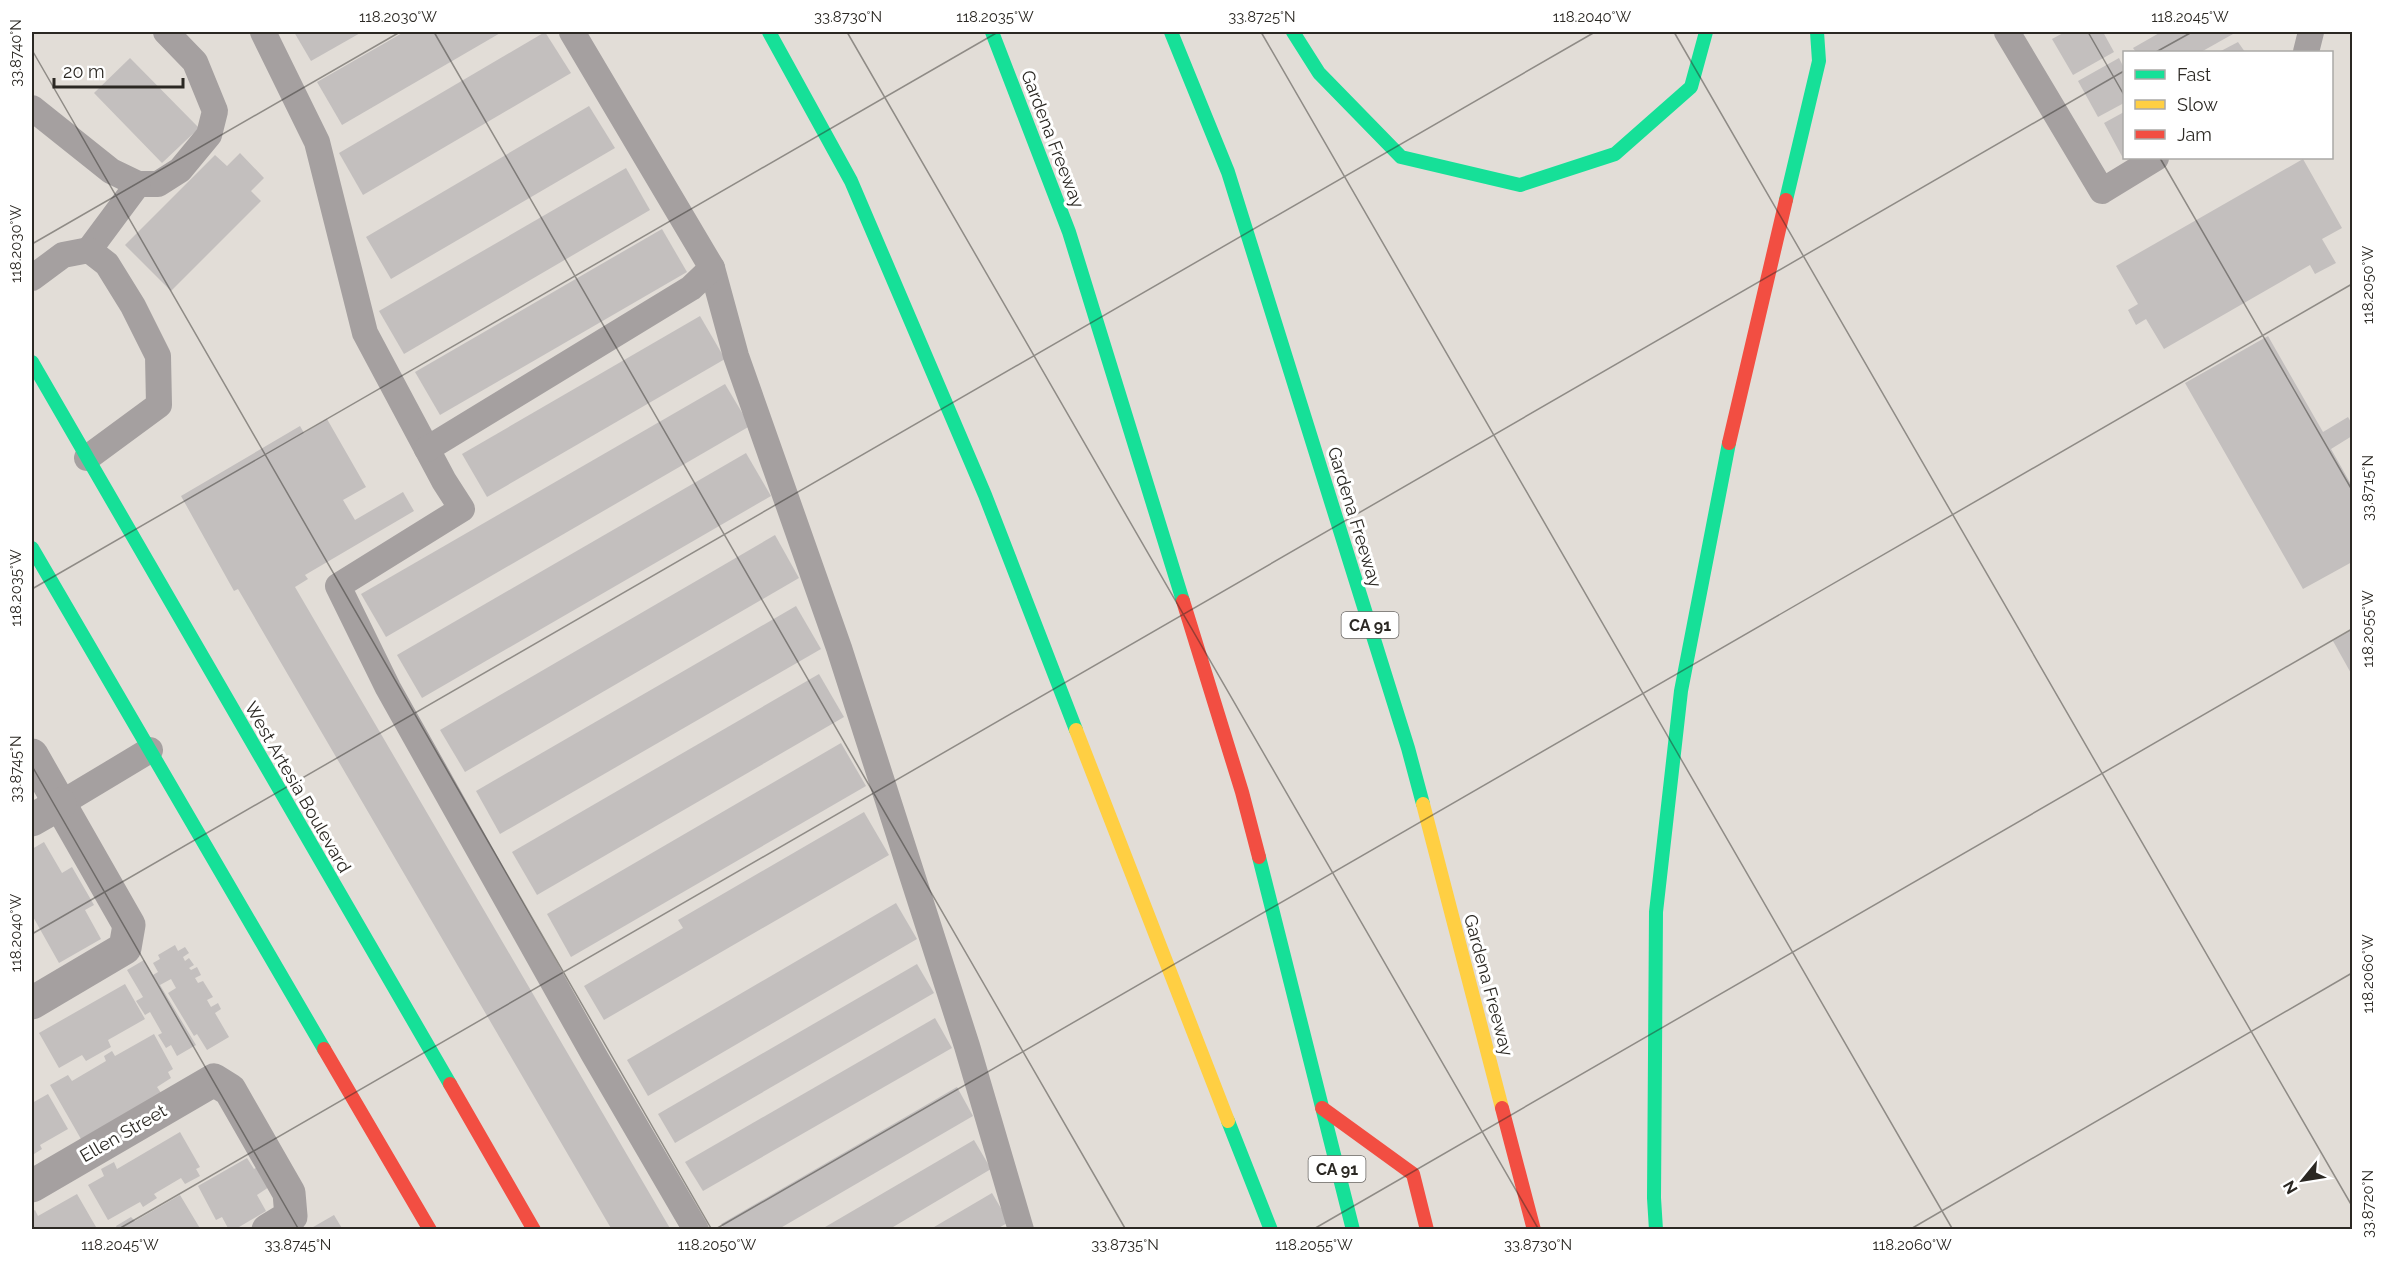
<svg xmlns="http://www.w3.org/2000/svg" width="2384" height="1261" font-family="Raleway,sans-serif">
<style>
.building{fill:#c3bfbe}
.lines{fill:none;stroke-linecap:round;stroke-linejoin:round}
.lane{stroke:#a5a0a0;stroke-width:26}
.street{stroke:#a5a0a0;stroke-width:33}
.fast{stroke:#16e098;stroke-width:14}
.slow{stroke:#ffcf43;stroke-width:14}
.jam{stroke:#f24e42;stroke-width:14}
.ticks{fill:none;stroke:#2b2823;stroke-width:1.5;stroke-opacity:0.45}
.labels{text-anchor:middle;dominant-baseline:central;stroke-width:6;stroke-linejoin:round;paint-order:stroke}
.shield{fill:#fff;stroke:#6b6865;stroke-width:1.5}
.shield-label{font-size:16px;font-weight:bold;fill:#2b2823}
.street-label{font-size:18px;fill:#2b2823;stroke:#fff}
.neatline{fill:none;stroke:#2b2823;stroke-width:2}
.ticks-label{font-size:15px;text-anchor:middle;fill:#2b2823}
</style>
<rect width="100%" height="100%" fill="#e2ddd7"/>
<g class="building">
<polygon points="294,32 362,32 311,61"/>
<polygon points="404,32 502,32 342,125 317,82"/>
<polygon points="545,32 571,73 363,195 339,153"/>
<polygon points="2065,32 2103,32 2114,52 2073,75 2052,39"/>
<polygon points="2161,32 2232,32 2233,34 2201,52 2136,52 2133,48"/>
<polygon points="2238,42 2245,52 2219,52"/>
<polygon points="130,58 199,128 162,163 94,93"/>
<polygon points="2119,58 2124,68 2124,103 2098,117 2078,81"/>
<polygon points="589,106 615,148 391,279 366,237"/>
<polygon points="2124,112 2124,160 2104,123"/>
<polygon points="240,153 264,178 251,191 261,201 171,291 125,245 215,155 227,166"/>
<polygon points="2303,159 2342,228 2322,239 2336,263 2315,274 2310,265 2164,349 2146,319 2136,325 2128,310 2138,304 2116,266"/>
<polygon points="626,168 650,210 404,354 379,311"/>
<polygon points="662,229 687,272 440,415 415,372"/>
<polygon points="700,316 725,359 487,497 462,454"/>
<polygon points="2268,336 2323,432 2348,417 2352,424 2352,436 2331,449 2352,486 2352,562 2303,589 2185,383"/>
<polygon points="725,384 750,426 386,637 361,594"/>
<polygon points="327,419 366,487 343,500 355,520 403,492 414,511 305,575 308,579 295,587 671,1230 612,1230 238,589 234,591 181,496 300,426 304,433"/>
<polygon points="746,453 771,496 422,698 397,655"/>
<polygon points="775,535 799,578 465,772 440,730"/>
<polygon points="796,606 821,649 500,834 476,791"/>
<polygon points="2352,630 2352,675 2333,641"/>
<polygon points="819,674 844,717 537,895 512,852"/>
<polygon points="841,743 866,786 571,957 547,914"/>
<polygon points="864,812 889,855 604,1020 584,986 683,928 678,920"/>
<polygon points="44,842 62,873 72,867 94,905 85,910 101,939 59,963 32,915 32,849"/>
<polygon points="896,903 917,939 648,1096 627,1060"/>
<polygon points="175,945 178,951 185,947 189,953 183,957 185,961 189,958 194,965 189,968 191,970 197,967 201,975 195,978 198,983 203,981 213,997 207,1000 211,1007 218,1003 221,1009 215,1013 229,1037 207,1050 197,1034 194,1036 168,993 176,988 171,979 160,985 196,1045 177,1056 171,1045 166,1048 158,1035 162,1033 150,1012 145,1015 136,1001 143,997 127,970 144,960 153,975 158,972 153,963 160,959 158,955"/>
<polygon points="917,964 934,993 675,1143 658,1114"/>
<polygon points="125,984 145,1019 108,1040 111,1047 86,1061 82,1055 59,1068 39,1033"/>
<polygon points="935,1018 952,1048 703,1191 685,1162"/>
<polygon points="154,1034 173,1069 168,1072 171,1078 157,1087 161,1093 81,1139 50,1085 68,1075 72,1081 106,1061 104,1056 112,1051 115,1056"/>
<polygon points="957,1087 973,1116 777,1230 725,1230 721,1224"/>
<polygon points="48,1094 68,1129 40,1145 42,1149 34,1154 32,1150 32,1103"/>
<polygon points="180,1132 200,1167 196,1169 200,1176 185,1184 181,1178 154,1194 157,1198 143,1207 140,1202 108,1220 88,1185 104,1176 101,1169 114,1162 117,1169"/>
<polygon points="974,1140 991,1169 888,1230 820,1230"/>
<polygon points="247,1158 254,1169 257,1167 269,1187 257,1195 266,1211 234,1230 229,1230 222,1217 216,1220 198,1186"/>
<polygon points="992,1193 1009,1222 995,1230 929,1230"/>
<polygon points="77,1194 96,1227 92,1230 32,1230 32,1212 35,1210 38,1216"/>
<polygon points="180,1195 201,1230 118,1230 116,1226 131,1217 135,1221"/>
<polygon points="334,1215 343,1230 308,1230"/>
</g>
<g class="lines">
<g class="lane">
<polyline points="263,32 317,142 365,333 444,481 462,509 338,586 388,688 594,1055 696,1230"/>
<polyline points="2007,32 2102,191 2156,158"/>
<polyline points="2306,52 2311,32"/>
<polyline points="32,108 111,171 138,184 158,184 180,170 209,135 215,111 195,62 166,32"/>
<polyline points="89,250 138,184"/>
<polyline points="712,268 736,356 839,648 967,1046 1021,1230"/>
<polyline points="32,278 63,255 89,250 107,264 133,306 158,356 159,405 87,458"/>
<polyline points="427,449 691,288 712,268 572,32"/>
<polyline points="60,804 150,750"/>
</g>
<g class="street">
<polyline points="32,755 129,925 125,948 32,1003"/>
<polyline points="32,820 60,804"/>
<polyline points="32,1186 214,1080 230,1090 289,1193 291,1216 268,1230"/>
</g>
<g class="fast">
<polyline points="769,32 851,181 985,495 1076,730"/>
<polyline points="992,32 1069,232 1183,601"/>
<polyline points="1171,32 1228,172 1408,748 1423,804"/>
<polyline points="1293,32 1319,73 1401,157 1520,185 1615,154 1691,87 1706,32"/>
<polyline points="1786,200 1819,61 1817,32"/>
<polyline points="32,362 450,1084"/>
<polyline points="32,548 324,1049"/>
<polyline points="1259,857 1353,1230"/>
<polyline points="1228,1121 1271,1230"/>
<polyline points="1656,1230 1654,1198 1656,912 1681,691 1729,443"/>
</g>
<g class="slow">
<polyline points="1076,730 1228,1121"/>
<polyline points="1423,804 1502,1108"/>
</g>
<g class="jam">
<polyline points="1729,443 1786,200"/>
<polyline points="1183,601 1242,792 1259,857"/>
<polyline points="324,1049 430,1230"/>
<polyline points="450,1084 534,1230"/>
<polyline points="1322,1108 1413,1174 1427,1230"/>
<polyline points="1502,1108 1534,1230"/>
</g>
</g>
<path class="ticks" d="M434,32L1126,1230M847,32L1539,1230M1261,32L1953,1230M1674,32L2352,1206M2088,32L2124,95M32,50L712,1230M2156,52L2192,32M2160,158L2352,490M32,244L400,32M32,589L998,32M32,766L299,1230M32,934L1595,32M117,1230L2124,71M714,1230L2352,284M1312,1230L2352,629M1909,1230L2352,973"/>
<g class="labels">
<g class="shield">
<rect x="1341.5" y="612" width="57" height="26" rx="4.5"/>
<rect x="1308.5" y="1156" width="57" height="26" rx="4.5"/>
</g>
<g class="shield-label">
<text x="1370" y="625">CA 91</text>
<text x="1337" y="1169">CA 91</text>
</g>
<g class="street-label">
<text transform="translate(1053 139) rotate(69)">Gardena Freeway</text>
<text transform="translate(1355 517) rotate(73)">Gardena Freeway</text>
<text transform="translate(298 787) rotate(60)">West Artesia Boulevard</text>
<text transform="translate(1489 985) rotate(75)">Gardena Freeway</text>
<text transform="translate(123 1133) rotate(-30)">Ellen Street</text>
</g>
</g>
<rect width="2384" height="1261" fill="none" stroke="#ffffff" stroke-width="66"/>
<rect x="2123" y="51" width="210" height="108" fill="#ffffff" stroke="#aaa9a7" stroke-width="1.5"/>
<rect x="2135" y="70" width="30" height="9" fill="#16e098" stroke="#aaa9a7" stroke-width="1.5"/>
<text x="2177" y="81" font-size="18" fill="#2b2823">Fast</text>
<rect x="2135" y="100" width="30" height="9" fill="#ffcf43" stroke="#aaa9a7" stroke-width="1.5"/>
<text x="2177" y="111" font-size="18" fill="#2b2823">Slow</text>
<rect x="2135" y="130" width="30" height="9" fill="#f24e42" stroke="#aaa9a7" stroke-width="1.5"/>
<text x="2177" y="141" font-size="18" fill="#2b2823">Jam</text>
<g transform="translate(2303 1180) rotate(240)" stroke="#ffffff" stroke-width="4.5" paint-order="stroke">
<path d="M0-4.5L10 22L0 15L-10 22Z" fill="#2b2823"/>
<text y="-9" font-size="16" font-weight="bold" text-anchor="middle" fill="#2b2823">N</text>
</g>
<path d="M54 78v9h129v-9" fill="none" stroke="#2b2823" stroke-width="3"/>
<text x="63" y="78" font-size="18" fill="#2b2823" stroke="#ffffff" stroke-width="4.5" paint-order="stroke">20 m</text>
<rect x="33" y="33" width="2318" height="1195" class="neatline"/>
<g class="ticks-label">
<text x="398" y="22">118.2030°W</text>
<text x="848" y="22">33.8730°N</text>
<text x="995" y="22">118.2035°W</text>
<text x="1262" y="22">33.8725°N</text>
<text x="1592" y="22">118.2040°W</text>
<text x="2190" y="22">118.2045°W</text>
<text transform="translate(16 53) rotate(-90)" y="5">33.8740°N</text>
<text transform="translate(16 244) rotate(-90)" y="5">118.2030°W</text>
<text transform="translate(2368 285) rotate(-90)" y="5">118.2050°W</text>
<text transform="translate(2368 488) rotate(-90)" y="5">33.8715°N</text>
<text transform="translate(16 588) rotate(-90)" y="5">118.2035°W</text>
<text transform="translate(2368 629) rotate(-90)" y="5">118.2055°W</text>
<text transform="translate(16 769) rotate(-90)" y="5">33.8745°N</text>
<text transform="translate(16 933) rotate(-90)" y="5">118.2040°W</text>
<text transform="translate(2368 974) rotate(-90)" y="5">118.2060°W</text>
<text transform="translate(2368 1204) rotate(-90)" y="5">33.8720°N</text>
<text x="120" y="1250">118.2045°W</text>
<text x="298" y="1250">33.8745°N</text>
<text x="717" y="1250">118.2050°W</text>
<text x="1125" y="1250">33.8735°N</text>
<text x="1314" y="1250">118.2055°W</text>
<text x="1538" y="1250">33.8730°N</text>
<text x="1912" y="1250">118.2060°W</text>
</g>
</svg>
